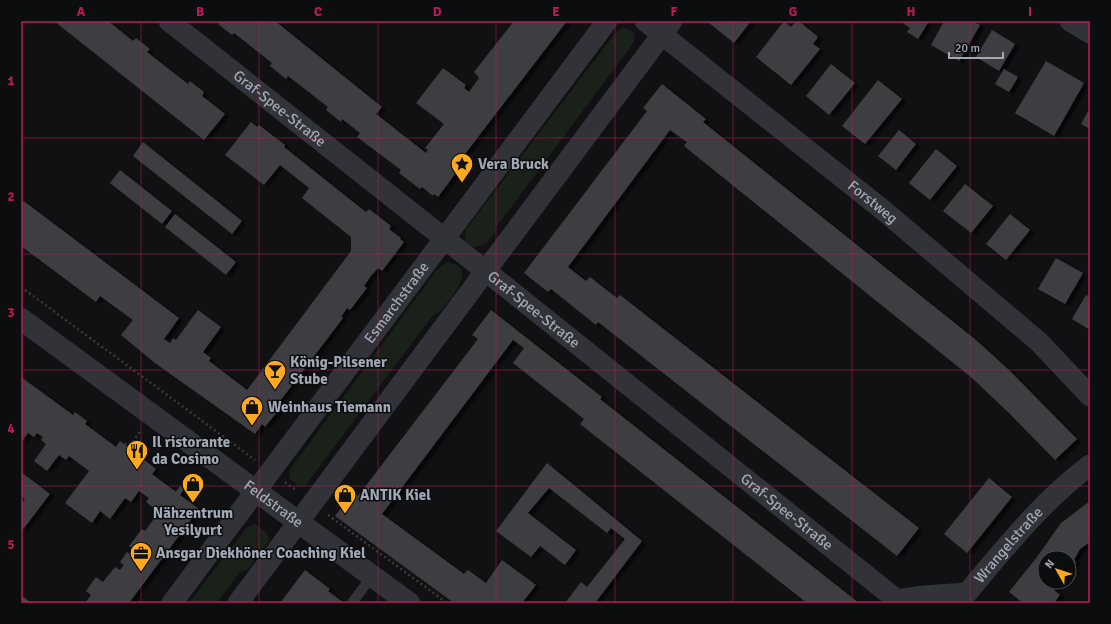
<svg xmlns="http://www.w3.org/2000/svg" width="1111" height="624" font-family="Signika,sans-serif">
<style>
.green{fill:#19211a}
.building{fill:#3d3e43;filter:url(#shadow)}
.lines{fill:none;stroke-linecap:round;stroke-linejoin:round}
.path{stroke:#383a40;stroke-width:2.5;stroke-dasharray:2 3;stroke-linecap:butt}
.service{stroke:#323339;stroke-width:10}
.minor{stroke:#323339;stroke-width:21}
.tertiary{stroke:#323339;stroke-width:22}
.grid{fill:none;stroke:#c2185b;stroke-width:1;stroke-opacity:0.55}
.labels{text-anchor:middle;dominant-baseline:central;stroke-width:3;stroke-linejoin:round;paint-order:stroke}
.street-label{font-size:15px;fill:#a2a8b5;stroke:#0c0d0e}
.poi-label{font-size:15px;font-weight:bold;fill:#a2a8b5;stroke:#0c0d0e;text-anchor:start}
.neatline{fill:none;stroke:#c2185b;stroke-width:1.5}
.grid-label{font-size:13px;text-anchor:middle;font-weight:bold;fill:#c2185b}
</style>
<defs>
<filter id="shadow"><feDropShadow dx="4.5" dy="2.5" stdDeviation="1" flood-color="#0009"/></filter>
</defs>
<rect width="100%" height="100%" fill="#111113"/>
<g class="green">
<path d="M623,28L629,29L634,33L635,39L632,45L497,226C489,253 459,253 466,229L616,32Z"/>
<path d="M447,262C473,266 460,285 451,298C445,305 442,312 433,315L308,482L305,486H298L290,479L289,471L436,271Z"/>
<polygon points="255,524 265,531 270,539 247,570 240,572 217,603 189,603 247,527"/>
</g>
<g class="building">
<polygon points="54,21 108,21 133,41 136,38 150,49 147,52 188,84 190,81 204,92 202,96 225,114 204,140"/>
<polygon points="221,21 275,21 382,107 376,114 426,153 428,150 425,148 444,124 416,103 443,68 466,85 464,88 469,92 479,78 474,72 514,21 567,21 455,167 458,170 438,197 434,194 433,196 422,187 420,189 399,173 401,170 357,137 360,133 342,119 341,122 326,110 328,107 288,76 286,79 270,66 272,63 234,33 232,35 218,24"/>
<polygon points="709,21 751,21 734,43 708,22"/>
<polygon points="784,21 791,27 796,21 799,21 818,37 813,44 820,49 791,85 756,57"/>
<polygon points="900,21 929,21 918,39 907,32 910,28"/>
<polygon points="944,21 972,21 980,25 959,61 931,45"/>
<polygon points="992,30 1015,44 999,71 976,57"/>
<polygon points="1046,61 1084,83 1054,136 1015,113"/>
<polygon points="831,64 855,83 829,115 806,96"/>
<polygon points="1004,69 1018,77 1009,92 995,84"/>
<polygon points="878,80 902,99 865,144 842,126"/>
<polygon points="662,84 706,119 703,122 976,340 1009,370 1077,439 1055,460 1009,413 972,378 684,146 687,142 670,130 568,267 586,281 590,277 617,298 620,295 919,528 897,556 598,322 596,325 551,289 548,292 524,273 647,111 643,108"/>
<polygon points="1090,108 1090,129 1081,124"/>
<polygon points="251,122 257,127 259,125 285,145 284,147 357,205 366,212 369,209 391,226 389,229 401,238 400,239 404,242 382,271 378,268 370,277 364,286 367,288 350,310 347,308 341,317 343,318 277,405 281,407 265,427 262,424 255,434 155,363 121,335 133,320 100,296 96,302 21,246 21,199 179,318 164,339 170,343 173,338 176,340 198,310 221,327 203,352 211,358 209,361 247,390 351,251 351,237 302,198 309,188 280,165 264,185 225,155"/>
<polygon points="899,130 916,144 896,170 878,156"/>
<polygon points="143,142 242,221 232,234 133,156"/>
<polygon points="936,149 957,166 930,200 909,183"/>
<polygon points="120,170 172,211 162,224 110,183"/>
<polygon points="965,184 993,206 971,233 943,211"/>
<polygon points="175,214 236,262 226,275 165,227"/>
<polygon points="1010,214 1030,230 1006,260 986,244"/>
<polygon points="1056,258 1083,273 1065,304 1038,289"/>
<polygon points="1086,295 1090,297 1090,330 1072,319"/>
<polygon points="491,310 602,397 600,399 859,603 807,603 580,424 584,419 513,363 524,348 513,340 382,514 464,574 468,570 486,583 502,560 536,585 522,603 454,603 335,516 353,493 358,496 478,339 472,335"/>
<polygon points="21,377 73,415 75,412 87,421 85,424 116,447 120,441 134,452 156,469 152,474 176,492 180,486 184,489 180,495 199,509 129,603 85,603 91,595 86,591 96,577 103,582 115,567 120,570 124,565 120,562 127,552 130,554 133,549 129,546 142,529 145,531 159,512 146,502 149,498 139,491 131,502 125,498 110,519 100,511 92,523 65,503 89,471 69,456 66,460 59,455 47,471 34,461 46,444 41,440 43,437 37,433 34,437 28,433 21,443"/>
<polygon points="547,463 642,541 595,603 565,603 581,582 587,587 625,539 611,528 607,533 549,488 528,513 576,550 565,565 540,546 531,557 496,531"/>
<polygon points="21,472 50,494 21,532 21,504 25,499 21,496"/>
<polygon points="989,478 1012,497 967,553 944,534"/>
<polygon points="1090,501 1090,542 1080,549 1074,560 1076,562 1069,571 1069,558 1045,558 1045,582 1061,582 1054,590 1060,595 1054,603 1023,603 1009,592 1037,557 1061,523"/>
<polygon points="305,570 330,589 328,591 344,603 280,603"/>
<polygon points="21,595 25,598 31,603 21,603"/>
</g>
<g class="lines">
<g class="path">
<polyline points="21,287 255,460"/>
<polyline points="125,445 126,443 139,453 138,454"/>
<polyline points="130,446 141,430"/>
<polyline points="285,482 297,491"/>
<polyline points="328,515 447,603"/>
</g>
<polyline class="service" points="352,603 372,576"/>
<g class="minor">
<path id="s1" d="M169,21L497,280L897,600"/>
<path id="s2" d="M645,21L883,210L1039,342L1090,396"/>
<polyline points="1070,21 1090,33"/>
<path id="s3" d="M172,603L607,21"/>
<polyline points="238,603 672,21"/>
<path id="s4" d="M894,603L897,600L924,596L967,593C1005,548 1042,501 1090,465"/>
</g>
<path class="tertiary" id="s5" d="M21,319L409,603"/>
</g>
<path class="grid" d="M141,21V603M259,21V603M378,21V603M496,21V603M615,21V603M733,21V603M852,21V603M970,21V603M21,138H1090M21,254H1090M21,370H1090M21,486H1090"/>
<defs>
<g id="sight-pin" transform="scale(1.15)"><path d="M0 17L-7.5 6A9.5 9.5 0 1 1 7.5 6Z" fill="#ffaa1e" stroke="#0c0d0e"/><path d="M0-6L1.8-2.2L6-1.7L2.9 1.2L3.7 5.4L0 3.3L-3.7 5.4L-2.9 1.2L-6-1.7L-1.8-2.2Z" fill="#111"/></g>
<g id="bar-pin" transform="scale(1.15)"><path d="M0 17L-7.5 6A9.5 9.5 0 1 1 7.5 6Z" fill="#ffaa1e" stroke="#0c0d0e"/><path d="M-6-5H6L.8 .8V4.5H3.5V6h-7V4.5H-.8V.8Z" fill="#111"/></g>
<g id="shop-pin" transform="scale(1.15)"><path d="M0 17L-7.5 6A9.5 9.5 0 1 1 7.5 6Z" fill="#ffaa1e" stroke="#0c0d0e"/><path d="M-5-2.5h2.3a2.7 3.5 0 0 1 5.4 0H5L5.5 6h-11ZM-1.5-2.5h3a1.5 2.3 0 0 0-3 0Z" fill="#111"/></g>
<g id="restaurant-pin" transform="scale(1.15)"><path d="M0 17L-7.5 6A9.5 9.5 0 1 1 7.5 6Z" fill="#ffaa1e" stroke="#0c0d0e"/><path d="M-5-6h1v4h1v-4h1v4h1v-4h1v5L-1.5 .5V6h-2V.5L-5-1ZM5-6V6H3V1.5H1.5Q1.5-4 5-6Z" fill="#111"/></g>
<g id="office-pin" transform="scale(1.15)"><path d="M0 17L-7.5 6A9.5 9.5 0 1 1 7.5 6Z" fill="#ffaa1e" stroke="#0c0d0e"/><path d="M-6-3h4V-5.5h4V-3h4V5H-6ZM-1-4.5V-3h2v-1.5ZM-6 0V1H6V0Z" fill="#111"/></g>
</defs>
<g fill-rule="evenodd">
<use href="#sight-pin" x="462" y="164"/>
<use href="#bar-pin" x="275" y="371"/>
<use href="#shop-pin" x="252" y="407"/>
<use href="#restaurant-pin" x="137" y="451"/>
<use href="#shop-pin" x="193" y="484"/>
<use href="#shop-pin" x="345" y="495"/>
<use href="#office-pin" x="141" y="553"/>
</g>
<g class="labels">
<g class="street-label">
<text stroke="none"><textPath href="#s1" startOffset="141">Graf-Spee-Straße</textPath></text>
<text stroke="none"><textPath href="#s2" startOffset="291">Forstweg</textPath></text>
<text stroke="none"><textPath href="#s3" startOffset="375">Esmarchstraße</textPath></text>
<text stroke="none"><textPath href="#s1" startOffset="465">Graf-Spee-Straße</textPath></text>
<text stroke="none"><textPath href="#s5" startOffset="313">Feldstraße</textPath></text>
<text stroke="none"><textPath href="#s1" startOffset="789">Graf-Spee-Straße</textPath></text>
<text stroke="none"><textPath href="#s4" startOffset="138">Wrangelstraße</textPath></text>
</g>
<g class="poi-label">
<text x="478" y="164">Vera Bruck</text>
<text x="290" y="362">König-Pilsener<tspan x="290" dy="17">Stube</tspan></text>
<text x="268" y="407">Weinhaus Tiemann</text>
<text x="152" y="442">Il ristorante<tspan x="152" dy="17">da Cosimo</tspan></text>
<text x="360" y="495">ANTIK Kiel</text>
<text x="193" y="513" text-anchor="middle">Nähzentrum<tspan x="193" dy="17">Yesilyurt</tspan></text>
<text x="156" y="553">Ansgar Diekhöner Coaching Kiel</text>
</g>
</g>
<rect width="1111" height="624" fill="none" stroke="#0c0d0e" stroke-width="44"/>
<g transform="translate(1057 570) rotate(309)"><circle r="19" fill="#0c0d0e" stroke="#484b51"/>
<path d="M0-3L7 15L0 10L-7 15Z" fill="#ffaa1e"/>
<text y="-6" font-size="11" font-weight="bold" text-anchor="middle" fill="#a2a8b5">N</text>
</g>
<path d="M949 52v6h54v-6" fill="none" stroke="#a2a8b5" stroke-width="2"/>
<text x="955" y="52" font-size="12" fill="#a2a8b5" stroke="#0c0d0e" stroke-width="3" paint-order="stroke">20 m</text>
<rect x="22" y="22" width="1067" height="580" class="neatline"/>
<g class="grid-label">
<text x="81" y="16">A</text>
<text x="200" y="16">B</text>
<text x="318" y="16">C</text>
<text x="437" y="16">D</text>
<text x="556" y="16">E</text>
<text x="674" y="16">F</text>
<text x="793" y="16">G</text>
<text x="911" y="16">H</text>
<text x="1030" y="16">I</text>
<text x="11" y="85">1</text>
<text x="11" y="201">2</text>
<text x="11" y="317">3</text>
<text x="11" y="433">4</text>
<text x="11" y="549">5</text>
</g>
</svg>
